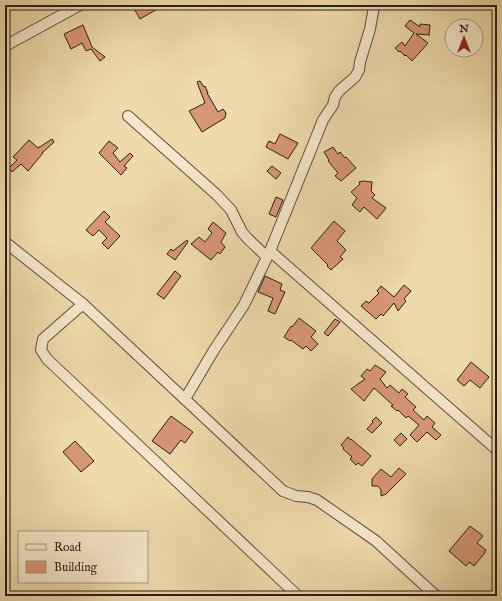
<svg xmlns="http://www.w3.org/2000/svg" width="502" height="601" font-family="'IM FELL English',serif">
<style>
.building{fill:#d89678;stroke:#291e18}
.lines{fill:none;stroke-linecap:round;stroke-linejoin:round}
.minor-casing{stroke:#5a4d3d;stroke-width:12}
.minor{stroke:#f5e7c9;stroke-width:10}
</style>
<rect width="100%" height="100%" fill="#efdaac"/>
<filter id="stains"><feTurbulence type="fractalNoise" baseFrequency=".005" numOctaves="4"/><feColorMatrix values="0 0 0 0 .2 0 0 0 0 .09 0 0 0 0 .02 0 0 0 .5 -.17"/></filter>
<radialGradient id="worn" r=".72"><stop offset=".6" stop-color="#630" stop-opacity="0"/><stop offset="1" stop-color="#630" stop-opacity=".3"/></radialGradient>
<g class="building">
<polygon points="132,5 164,5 140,19"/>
<polygon points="410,20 420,27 420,24 430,25 429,34 430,35 416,34 428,43 412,61 406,55 405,56 400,51 399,52 395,48 402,42 405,46 414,33 405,26"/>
<polygon points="83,25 92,47 105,57 100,61 91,49 86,51 82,43 71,49 64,34"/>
<polygon points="200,81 204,87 205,86 208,93 207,93 218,112 223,109 226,113 225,118 202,132 189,111 205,103 197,82"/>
<polygon points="280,134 298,143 288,159 266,147 269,141 275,144"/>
<polygon points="52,139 54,142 42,153 43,153 28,171 21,164 12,172 9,168 17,160 13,157 29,140 38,148"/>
<polygon points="109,141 118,148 113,153 120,162 130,153 133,156 124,166 127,168 121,175 99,153"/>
<polygon points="333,147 338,154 340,152 345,158 346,157 356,168 341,181 335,176 338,173 328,161 329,160 324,152"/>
<polygon points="272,166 281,173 276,179 267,171"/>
<polygon points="363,181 372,182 371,191 375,195 372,198 386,208 377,219 364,207 360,212 352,205 357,198 351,192 360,184 359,182"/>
<polygon points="276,197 283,200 276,217 269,214"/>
<polygon points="104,211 110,217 105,222 120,236 108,249 102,243 107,238 99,230 93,236 86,230"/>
<polygon points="334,221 345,231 337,241 346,250 340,257 343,259 331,270 327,266 328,265 311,248"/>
<polygon points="213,222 226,233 221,242 225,247 220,254 218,252 211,260 191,244 199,237 205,242 212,233 208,229"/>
<polygon points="187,240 188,242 175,260 167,254 171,249 173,251"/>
<polygon points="175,271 181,276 164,299 157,294"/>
<polygon points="265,276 282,284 280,290 285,292 275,314 268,311 273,298 258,292"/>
<polygon points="404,285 411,291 404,299 406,301 398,311 394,303 383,316 381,314 376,319 361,306 366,301 369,303 379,293 377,291 381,286 394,297"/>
<polygon points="299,318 316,331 311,337 318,344 311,351 306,346 303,349 291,340 290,341 284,337 291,326 292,327"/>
<polygon points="335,319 340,322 328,336 324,333"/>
<polygon points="471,362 489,377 480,388 470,380 464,386 457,380"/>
<polygon points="375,365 386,372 380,379 387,388 390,385 399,393 402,389 408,394 405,397 416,407 413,410 424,420 427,416 435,423 432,427 441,435 436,440 427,432 417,442 410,435 419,425 408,416 406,418 398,410 397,411 391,406 393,405 374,388 364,401 351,389 365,379 361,376 367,369 370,371"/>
<polygon points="171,416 193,432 185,443 181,440 170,454 152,441"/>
<polygon points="376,417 382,423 372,433 367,429 373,422 372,421"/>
<polygon points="401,433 407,439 400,446 394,440"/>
<polygon points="348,437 351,440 351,439 371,456 362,466 358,463 356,465 350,459 352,457 343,449 344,448 341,445"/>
<polygon points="75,441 94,461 81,472 63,452"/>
<polygon points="399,468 406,474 386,494 381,496 381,490 378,486 372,486 372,479 381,469 391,477"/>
<polygon points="470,526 483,536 477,543 486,550 484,554 474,566 469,562 466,566 449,551"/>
</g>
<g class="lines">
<g class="minor-casing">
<g id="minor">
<polyline points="5,46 80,5"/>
<polyline points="128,116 217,195 231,210 242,232 247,238 267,257"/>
<polyline points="5,242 83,304 283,491 296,496 308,497 317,500 376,541 436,596"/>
<polyline points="270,251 497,450"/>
<polyline points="83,304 43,339 41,350 47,359 298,596"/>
<polyline points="185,399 214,350 244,305 270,251 323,120 333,105 335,97 339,91 355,77 359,70 360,62 370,29 373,12 375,5"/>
</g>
</g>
<use href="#minor" class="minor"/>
</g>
<rect width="502" height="601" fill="none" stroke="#efdaac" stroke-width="20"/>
<rect x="6" y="6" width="490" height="589" fill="none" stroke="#291e18" stroke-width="2"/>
<rect x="10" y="10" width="482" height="581" fill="none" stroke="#291e18"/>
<rect x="18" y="531" width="130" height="52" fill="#f5e7c9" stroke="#a39782"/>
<rect x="26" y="544" width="20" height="6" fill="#f5e7c9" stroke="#a39782"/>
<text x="54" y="551" font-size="12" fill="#291e18">Road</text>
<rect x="26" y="561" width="20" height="12" fill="#d89678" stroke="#a39782"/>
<text x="54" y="571" font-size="12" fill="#291e18">Building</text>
<g transform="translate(464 38)"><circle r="19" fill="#f5e7c9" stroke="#a39782"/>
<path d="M0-3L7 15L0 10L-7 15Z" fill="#8f2418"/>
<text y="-6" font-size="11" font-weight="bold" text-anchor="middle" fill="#291e18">N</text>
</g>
<rect width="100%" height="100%" filter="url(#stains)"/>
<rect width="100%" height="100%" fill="url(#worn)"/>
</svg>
